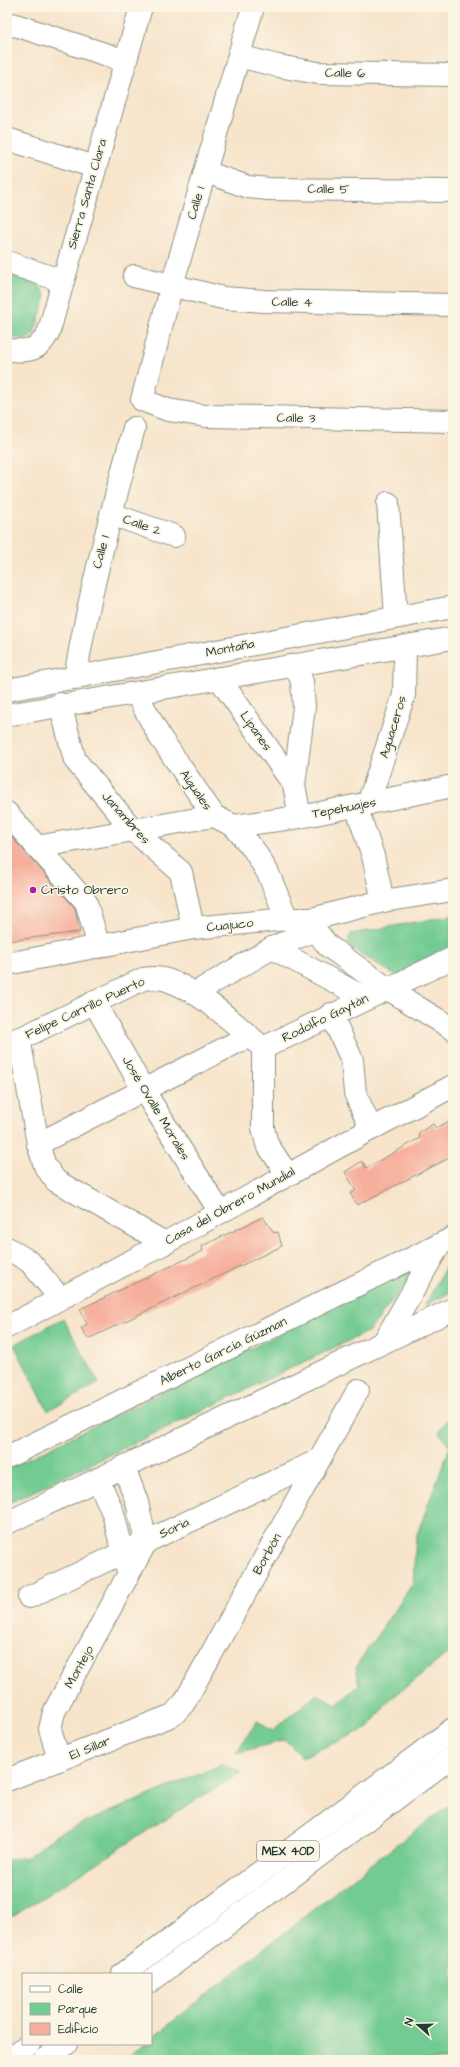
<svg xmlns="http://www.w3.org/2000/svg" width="460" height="2067" font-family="'Architects Daughter',sans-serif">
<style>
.green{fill:#71cb92;stroke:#488463}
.building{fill:#f6af9c}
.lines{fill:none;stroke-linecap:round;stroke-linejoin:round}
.minor-casing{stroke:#8b9080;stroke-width:24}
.major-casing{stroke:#8b9080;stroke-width:24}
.highway-casing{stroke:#8b9080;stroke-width:24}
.minor{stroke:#fff;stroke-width:22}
.major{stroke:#fff;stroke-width:22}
.highway{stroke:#fff;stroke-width:22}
.poi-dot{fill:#b5179e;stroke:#fcf5e5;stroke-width:1.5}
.labels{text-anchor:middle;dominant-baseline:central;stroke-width:3.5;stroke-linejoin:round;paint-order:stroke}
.shield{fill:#fcf5e5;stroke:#617469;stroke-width:1}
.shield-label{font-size:12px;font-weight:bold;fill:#1f3d34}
.street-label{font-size:13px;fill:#1f3d34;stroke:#fcf5e5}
.poi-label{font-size:13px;fill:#1f3d34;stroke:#fcf5e5;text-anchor:start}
</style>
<rect width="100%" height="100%" fill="#fcf5e5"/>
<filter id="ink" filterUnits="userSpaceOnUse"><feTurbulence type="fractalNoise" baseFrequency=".025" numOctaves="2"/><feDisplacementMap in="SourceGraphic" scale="8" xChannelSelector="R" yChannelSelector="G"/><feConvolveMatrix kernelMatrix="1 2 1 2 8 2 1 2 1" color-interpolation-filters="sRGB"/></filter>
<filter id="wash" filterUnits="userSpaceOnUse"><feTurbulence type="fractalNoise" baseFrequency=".012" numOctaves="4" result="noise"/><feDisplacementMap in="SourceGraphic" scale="16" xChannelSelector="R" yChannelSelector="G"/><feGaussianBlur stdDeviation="0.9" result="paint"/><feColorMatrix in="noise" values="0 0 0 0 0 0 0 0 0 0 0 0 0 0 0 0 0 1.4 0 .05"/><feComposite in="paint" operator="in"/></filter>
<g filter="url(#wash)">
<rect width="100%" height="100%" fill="#f7e4cb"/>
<g class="green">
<polygon points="7,274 39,285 46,296 34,334 27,339 7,337"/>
<path d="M453,915V953L402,979L354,950C348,944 347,941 351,934Z"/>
<polygon points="453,1253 453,1291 425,1305"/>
<polygon points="409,1270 406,1283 369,1331 7,1504 7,1469"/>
<polygon points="63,1318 99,1383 48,1411 14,1345"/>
<polygon points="453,1411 453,1649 387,1702 368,1728 302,1757 285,1740 236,1753 257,1721 273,1730 317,1694 336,1704 359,1685 356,1666 413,1583 416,1537 450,1446 439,1432"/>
<path d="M223,1764L242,1772C162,1819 87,1872 7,1919V1860L27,1857L58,1834Z"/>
<polygon points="453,1802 453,2060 123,2060 145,2044 151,2044 151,2039 344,1885"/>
</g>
<g id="blocks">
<g class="building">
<polygon points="7,832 75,908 80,932 7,941"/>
<polygon points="453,1119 453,1156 357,1205 350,1193 356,1191 345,1172 362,1161 366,1168 420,1138 418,1133 433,1124 436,1128"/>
<polygon points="263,1217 274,1233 278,1232 282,1246 88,1339 81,1328 87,1324 80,1309 203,1251 202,1246"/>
</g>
</g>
</g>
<g filter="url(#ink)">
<use href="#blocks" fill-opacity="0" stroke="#8b9080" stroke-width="1"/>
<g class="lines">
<g class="minor-casing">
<g id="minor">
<polyline points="253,7 172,285 142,400 168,410 206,416 453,421"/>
<polyline points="7,27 12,24 126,61"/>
<polyline points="239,56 278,66 318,73 453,75"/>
<polyline points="7,139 95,167"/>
<polyline points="206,172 248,187 269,189 453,191"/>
<polyline points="7,262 62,281"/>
<polyline points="134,276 223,298 264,301 453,305"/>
<path d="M7,350C28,351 39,352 49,331L141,7"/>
<polyline points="388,503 396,617"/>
<polyline points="111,514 174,536"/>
<polyline points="296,665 302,682 304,707 294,785 300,817"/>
<path d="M75,678C89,593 112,511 134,428"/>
<polyline points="219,678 294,785"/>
<polyline points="136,693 160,737 214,816 234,826 254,850 268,873 287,919"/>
<polyline points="60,704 75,760 133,830 181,872 193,928"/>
<polyline points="7,715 453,638"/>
<polyline points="368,804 404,695 405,648"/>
<polyline points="356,806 373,856 383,901"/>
<polyline points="7,813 86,902 99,947"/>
<polyline points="234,826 300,817 453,786"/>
<polyline points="36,847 214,816"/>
<polyline points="312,919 315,930 328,946 388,989 453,1029"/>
<polyline points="272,948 365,998"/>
<polyline points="7,964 193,928 287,919 312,919 383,901 453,890"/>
<polyline points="195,993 272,948 315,930"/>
<polyline points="94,1002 144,1091 220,1212"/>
<polyline points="331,1014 352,1060 355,1093 371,1129"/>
<polyline points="19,1038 38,1144 45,1166 56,1181 165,1243"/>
<path d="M7,1045L143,979C151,978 159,977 167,980C201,991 236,1025 263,1048V1128L267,1144L287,1174"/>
<polyline points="263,1048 453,958"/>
<polyline points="38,1144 249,1036"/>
<polyline points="7,1248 30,1262 60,1298"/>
<polyline points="7,1327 165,1243 371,1129 453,1086"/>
<polyline points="385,1340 439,1245"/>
<polyline points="7,1457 453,1238"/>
<polyline points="98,1479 113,1513 126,1565"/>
<polyline points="7,1523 453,1309"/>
<polyline points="29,1597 319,1460"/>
<polyline points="59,1760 50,1729 54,1712 146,1542 137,1502 124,1467"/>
<polyline points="7,1780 173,1715 184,1703 358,1390"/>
</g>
</g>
<g class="major-casing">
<polyline id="major" points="7,690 453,607"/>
</g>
<g class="highway-casing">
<g id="highway">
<polyline points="123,1974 453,1729"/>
<polyline points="151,1981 453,1756"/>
<polyline points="8,2060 29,2044"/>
<polyline points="44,2060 66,2044"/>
</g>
</g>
<use href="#minor" class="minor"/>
<use href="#major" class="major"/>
<use href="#highway" class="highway"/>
</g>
</g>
<circle class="poi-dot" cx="33" cy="890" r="4"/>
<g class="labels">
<rect class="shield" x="257" y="1841" width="62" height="20" rx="3"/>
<g class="shield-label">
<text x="288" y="1851">MEX 40D</text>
</g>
<g class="street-label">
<text transform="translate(345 73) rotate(1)">Calle 6</text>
<text transform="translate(328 189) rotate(1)">Calle 5</text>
<text transform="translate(87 194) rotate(-74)">Sierra Santa Clara</text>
<text transform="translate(196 203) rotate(-73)">Calle 1</text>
<text transform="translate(292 302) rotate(1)">Calle 4</text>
<text transform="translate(296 418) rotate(1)">Calle 3</text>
<text transform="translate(142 525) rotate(19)">Calle 2</text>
<text transform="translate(101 552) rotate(-75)">Calle 1</text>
<text transform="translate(230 648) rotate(-11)">Montaña</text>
<text transform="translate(393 727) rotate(-73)">Aguaceros</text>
<text transform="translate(256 731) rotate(55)">Lipanes</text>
<text transform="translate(196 790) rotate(55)">Aiguales</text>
<text transform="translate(344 808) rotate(-11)">Tepehuajes</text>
<text transform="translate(126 818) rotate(48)">Janambres</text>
<text transform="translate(230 925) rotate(-6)">Cuajuco</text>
<text transform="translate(85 1008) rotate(-25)">Felipe Carrillo Puerto</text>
<text transform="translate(325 1018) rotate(-26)">Rodolfo Gaytán</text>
<text transform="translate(156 1108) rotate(59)">José Ovalle Morales</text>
<text transform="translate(230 1206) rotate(-29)">Casa del Obrero Mundial</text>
<text transform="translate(223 1351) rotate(-26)">Alberto García Gúzman</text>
<text transform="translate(174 1528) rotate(-25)">Soria</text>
<text transform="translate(267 1554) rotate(-61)">Borbón</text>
<text transform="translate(79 1667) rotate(-61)">Montejo</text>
<text transform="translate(90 1748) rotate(-22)">El Sillar</text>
</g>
<g class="poi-label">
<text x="41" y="890">Cristo Obrero</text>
</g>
</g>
<rect width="460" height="2067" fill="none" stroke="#fcf5e5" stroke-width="24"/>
<rect x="22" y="1973" width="130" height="72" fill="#fcf5e5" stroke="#a4ab9e"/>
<rect x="30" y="1986" width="20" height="6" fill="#ffffff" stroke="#a4ab9e"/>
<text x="58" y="1993" font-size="12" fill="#1f3d34">Calle</text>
<rect x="30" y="2003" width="20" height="12" fill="#71cb92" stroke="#a4ab9e"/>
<text x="58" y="2013" font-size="12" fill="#1f3d34">Parque</text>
<rect x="30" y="2023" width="20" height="12" fill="#f6af9c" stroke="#a4ab9e"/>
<text x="58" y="2033" font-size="12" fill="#1f3d34">Edificio</text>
<g transform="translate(418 2025) rotate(290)" stroke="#fcf5e5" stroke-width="3" paint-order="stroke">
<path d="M0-3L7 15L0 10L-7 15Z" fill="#1f3d34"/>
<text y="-6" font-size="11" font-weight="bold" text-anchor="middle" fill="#1f3d34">N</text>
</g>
</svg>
